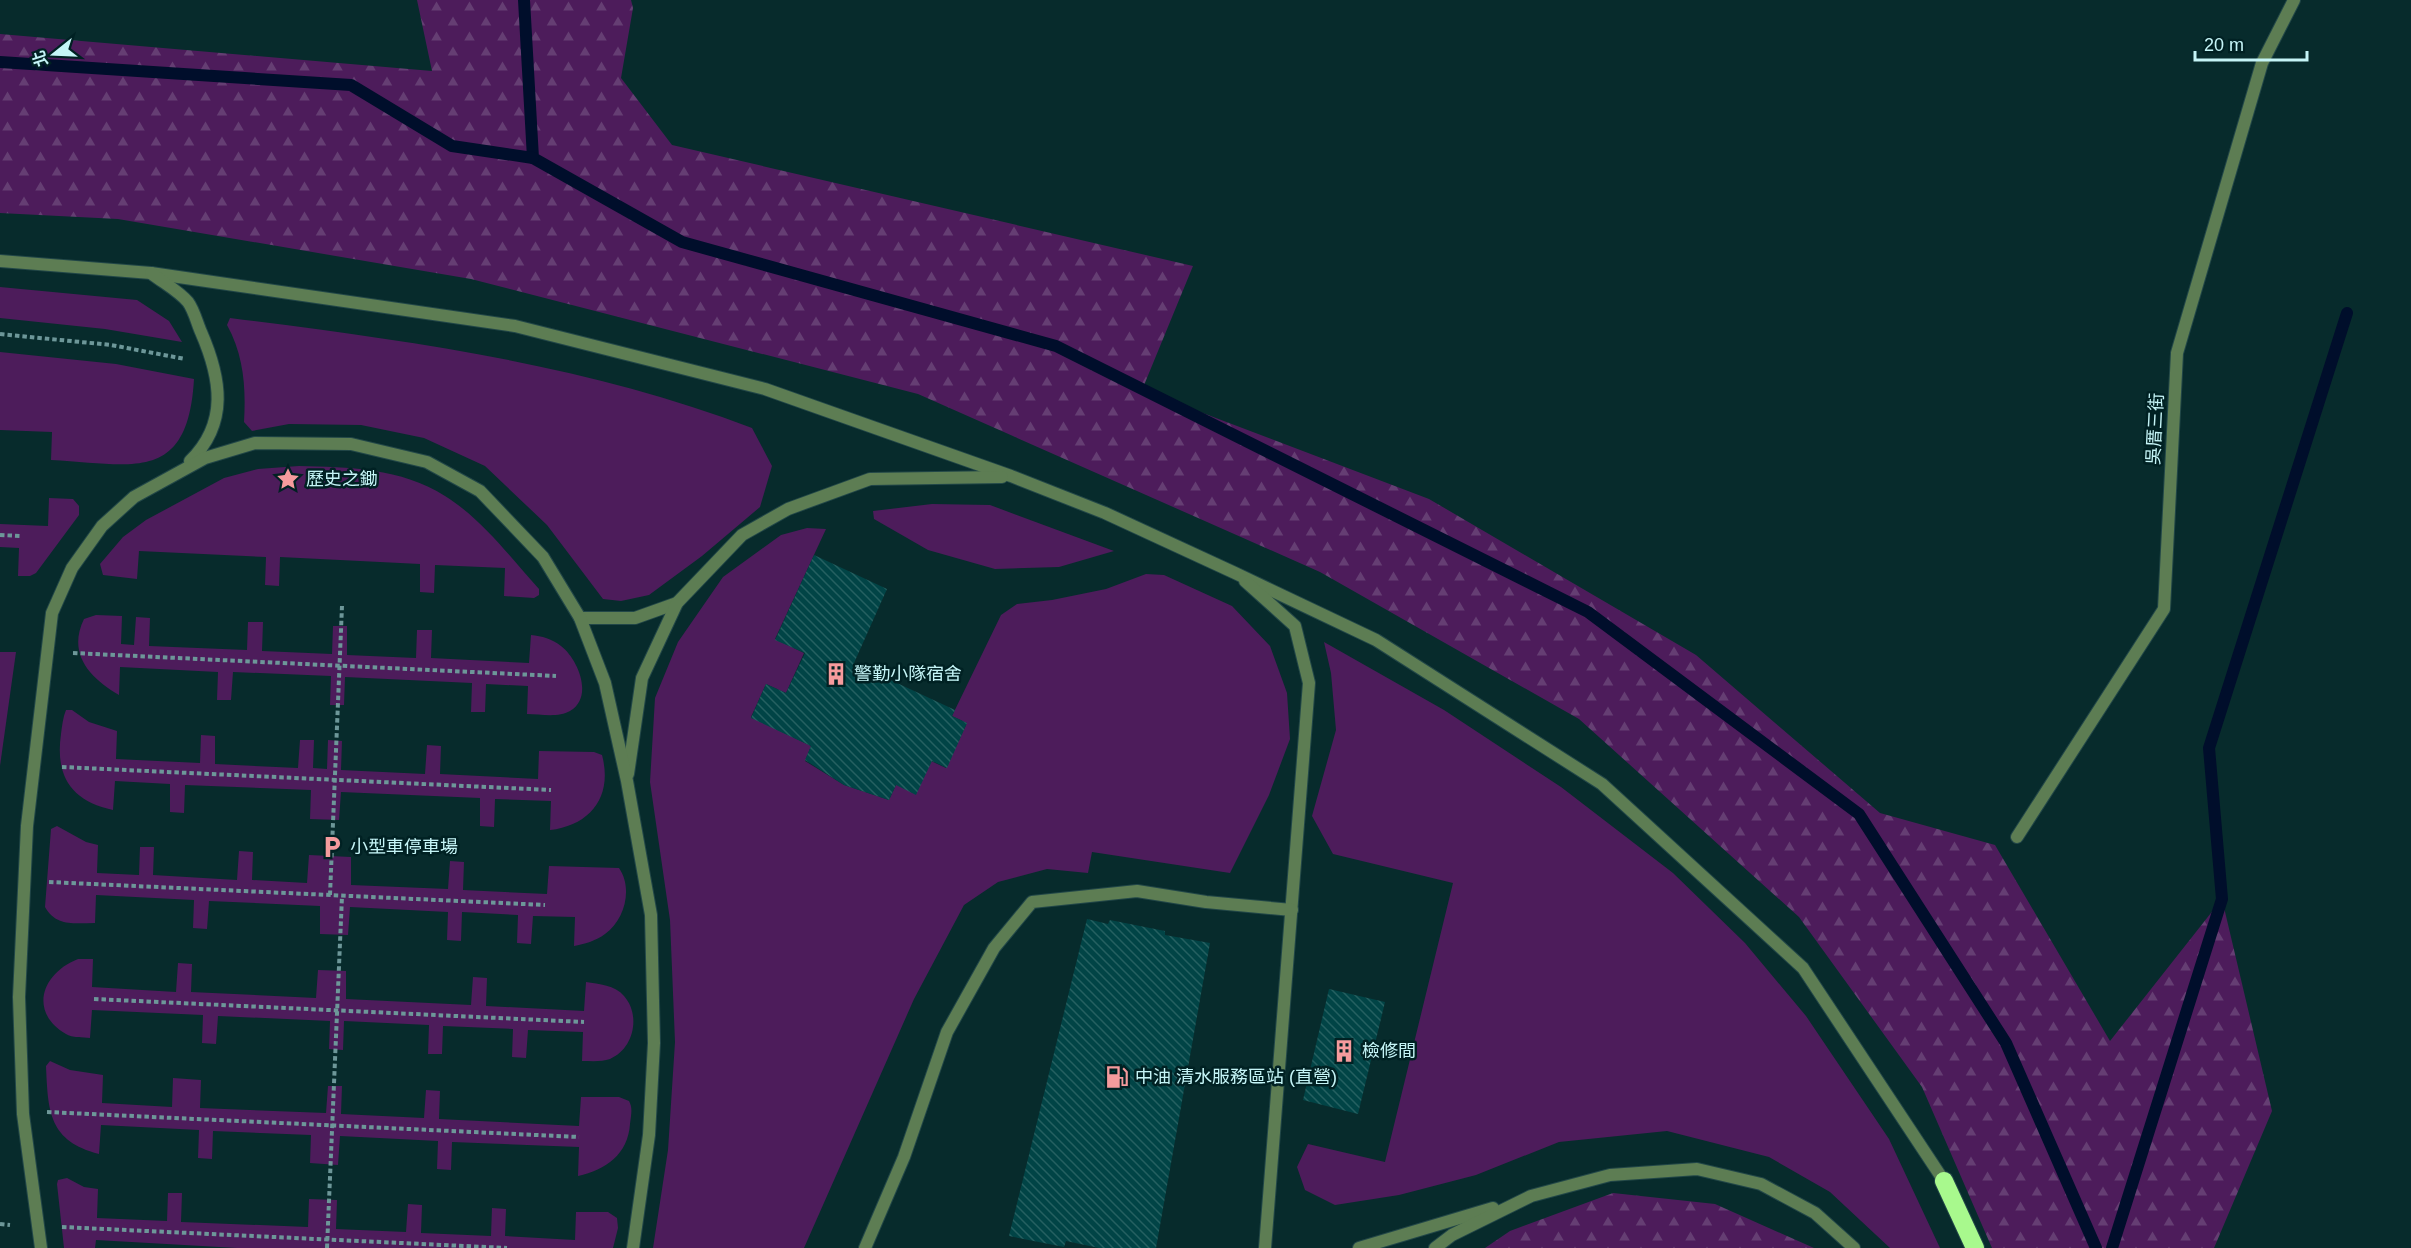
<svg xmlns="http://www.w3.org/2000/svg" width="2411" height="1248" font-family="Helvetica,'Noto Sans TC',sans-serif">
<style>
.green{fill:#4d1c5b}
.forest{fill:url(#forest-firs)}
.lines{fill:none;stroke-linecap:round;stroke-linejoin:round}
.stream{stroke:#000e2b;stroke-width:12}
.building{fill:url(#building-back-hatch)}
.lane-casing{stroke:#224748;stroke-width:14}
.street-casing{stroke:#224748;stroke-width:14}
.highway-casing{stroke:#224748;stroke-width:20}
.path{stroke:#6d9799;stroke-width:4;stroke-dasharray:4.5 3;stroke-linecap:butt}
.lane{stroke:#5d7d53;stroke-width:12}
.street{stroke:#5d7d53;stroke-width:12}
.highway{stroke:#a8f98d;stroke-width:18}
.labels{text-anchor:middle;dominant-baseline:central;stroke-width:5;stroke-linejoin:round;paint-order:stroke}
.street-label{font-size:18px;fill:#c5f5f7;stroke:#002123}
.poi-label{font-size:18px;fill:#c5f5f7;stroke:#002123;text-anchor:start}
</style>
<defs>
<pattern id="forest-firs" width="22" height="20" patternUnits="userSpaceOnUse" patternTransform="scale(1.5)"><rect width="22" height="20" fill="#4d1c5b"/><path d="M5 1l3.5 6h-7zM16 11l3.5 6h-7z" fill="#653e73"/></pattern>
<pattern id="building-back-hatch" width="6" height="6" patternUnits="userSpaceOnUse" patternTransform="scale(1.5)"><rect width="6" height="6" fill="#014446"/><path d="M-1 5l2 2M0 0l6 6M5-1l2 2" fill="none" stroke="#256061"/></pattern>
</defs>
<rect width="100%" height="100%" fill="#072b2c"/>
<g class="green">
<polygon points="0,287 137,300 169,321 182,342 105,329 0,318"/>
<path d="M230,318C405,340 585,364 752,428L772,466L760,507L702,556L649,595L621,601L603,599L547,525L485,466L424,438L361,425L289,424L252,431L244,422C246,388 244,356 227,325Z"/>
<path d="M0,352L116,364L194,379C188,485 132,464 51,460L52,432L0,430Z"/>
<path d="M299,466C347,467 402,468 445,496C482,519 510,557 539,589V595L534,598L504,596L505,568L435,565L434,593L420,592V564L280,557L279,586L265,585L266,557L139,551L137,579L103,575L100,564L123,537L146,520L224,478L258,469Z"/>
<polygon points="49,498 73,499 79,506 79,515 36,573 30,576 18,576 19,548 0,547 0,524 48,526"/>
<polygon points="932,504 990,505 1114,551 1059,567 995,569 928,550 874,519 873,511"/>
<polygon points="807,528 826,529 775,639 804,653 786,693 766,684 751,717 811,746 805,761 844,785 889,800 896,785 931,761 946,768 967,723 952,716 1001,615 1017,604 1052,600 1106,589 1146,574 1164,575 1232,606 1270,646 1287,693 1290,739 1269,795 1230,873 1092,852 1088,873 1047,869 998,882 964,905 914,999 804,1248 653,1248 668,1150 675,1042 670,920 650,782 655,698 678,642 723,577 781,535"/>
<path d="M96,615L122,616L121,644L134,645L136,617L150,618L149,646L247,650L248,622H263L262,651L332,654L333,626H347V655L416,658L417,630H432L431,658L529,663L531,635C542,636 552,639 561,646C578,659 594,697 570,711C558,718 540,714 527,714L528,686L486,684L485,712H471L472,683L345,677L344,705H330L331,676L233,672L231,700H217L218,672L120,667L119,695C90,678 67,654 84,619Z"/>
<polygon points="1324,642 1444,710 1561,787 1673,873 1745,943 1806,1016 1889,1139 1940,1248 1890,1248 1830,1192 1769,1157 1667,1131 1559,1142 1476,1175 1399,1195 1335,1205 1305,1190 1297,1167 1308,1144 1385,1162 1453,883 1333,854 1312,816 1336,730 1331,673"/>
<polygon points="0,652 16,652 0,766"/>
<path d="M66,710H72L89,722L117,731L116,759L200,763L201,735L215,736V764L298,768L300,740H314L313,768L327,769L328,740L342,741L341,770L425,774L427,745L441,746L440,774L538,779L539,751L594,752L602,755C613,796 591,825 550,830L551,801L495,799L494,827L480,826V798L341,792L339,820L310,819L311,790L185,785L184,813L170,812V784L115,781L113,810C71,801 55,776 61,734C62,726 63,717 66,710Z"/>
<path d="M57,826L86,842L98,845L97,873L139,875L140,847H154L153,875L237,880L239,851L253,852L252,880L307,883L309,855L351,857V885L448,889L450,861L464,862L463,890L547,894L549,866L619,868C633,888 625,920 605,934C596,941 584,944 574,946L575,917L533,916L531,944L517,943L518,915L462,912L461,941L447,940L448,912L350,907L348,935L320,934V906L209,901L207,929L193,928L194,900L96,895L95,923C75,923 56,927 45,907L51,829Z"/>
<path d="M78,959H93L92,987L176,992L178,963L192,964L191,992L316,998L318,970L346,971V999L471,1005L473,977L487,978L486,1006L584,1011L586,982C599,984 615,985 624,996C641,1015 634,1049 610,1059C602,1062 591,1061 582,1061L583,1032L528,1030L526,1058L512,1057L513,1029L443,1026L442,1054H428L429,1025L344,1021L343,1050L329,1049L330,1021L218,1016L216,1044L202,1043L203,1015L92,1010L90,1038C83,1037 72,1038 66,1034C28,1012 42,973 78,959Z"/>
<path d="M50,1061L70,1070L103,1075L102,1103L172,1107L173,1078L201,1080L200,1108L326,1113L328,1086H342L341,1114L424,1118L426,1090L440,1091L439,1119L579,1126L581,1097H619L629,1101C633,1108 631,1115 630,1124C628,1154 606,1170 578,1176L579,1147L452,1142L451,1170L437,1169L438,1141L340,1136L338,1165L310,1163L311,1135L213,1131L212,1159L198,1158L199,1130L101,1125L99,1154C49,1141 48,1112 46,1066Z"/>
<polygon points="67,1178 84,1187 98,1189 97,1218 167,1221 168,1193 182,1193 181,1222 308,1227 309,1199 337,1200 336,1229 406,1232 408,1204 422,1205 421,1233 491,1236 492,1208 506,1209 505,1236 575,1240 576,1212 608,1212 617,1218 618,1228 613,1248 237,1248 96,1240 95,1248 64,1248 57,1184 58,1180"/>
</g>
<g class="forest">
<polygon points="417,0 631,0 633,8 621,78 672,145 1193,266 1142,390 1429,499 1696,655 1880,813 1995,845 2110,1041 2222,899 2272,1111 2214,1248 1992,1248 1922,1087 1799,917 1579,719 1320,572 918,394 471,279 118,219 0,213 0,34 432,71"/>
<polygon points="1613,1193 1715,1204 1814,1248 1485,1248 1510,1231"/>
</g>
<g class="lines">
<g class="stream">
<polyline points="524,0 533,158 682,242 1056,346 1588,612 1859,814 2006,1043 2096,1248"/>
<polyline points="0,62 351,85 452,146 533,158"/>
<polyline points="2112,1248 2222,899 2209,748 2347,313"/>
</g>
</g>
<g class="building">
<polygon points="814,555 887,589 854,663 955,710 952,716 967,723 947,768 932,761 916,795 896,785 889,800 844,785 805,760 811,746 751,718 766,684 786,693 805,653 775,640"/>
<polygon points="1087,919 1108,924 1110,920 1165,931 1165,935 1210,943 1156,1248 1099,1248 1066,1241 1064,1247 1009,1236"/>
<polygon points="1329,989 1385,1002 1358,1114 1303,1100"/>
</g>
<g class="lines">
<g class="lane-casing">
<g id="lane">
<polyline points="0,261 151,273 515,326 765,389 1011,476 1105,513 1235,573 1376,640 1602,784 1803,968 1944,1181"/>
<path d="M151,273C162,282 179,291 188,302C194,310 197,323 201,332C221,378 229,423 190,461"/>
<polyline points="1245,581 1295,626 1309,683 1265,1248"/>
<polyline points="580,618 635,618 677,603"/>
<polyline points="628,774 642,678 677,603 742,535 788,509 870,479 1002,477"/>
<polyline points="41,1248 23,1114 19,997 27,826 52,613 72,568 102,526 134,497 205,458 255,443 351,444 427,462 480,491 543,557 580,618 605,683 627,781 651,915 654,1043 649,1135 633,1248"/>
<polyline points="865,1248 904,1157 947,1032 994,948 1032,902 1137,891 1206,902 1292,910"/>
<polyline points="1359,1248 1493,1208"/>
<polyline points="1435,1248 1452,1235 1531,1196 1610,1175 1697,1169 1761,1184 1815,1213 1854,1248"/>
</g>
</g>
<g class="street-casing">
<polyline id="street" points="2017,837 2164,609 2177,353 2262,63 2294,0"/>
</g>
<g class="highway-casing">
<polyline id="highway" points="1944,1181 1975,1248"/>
</g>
<g class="path">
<polyline points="0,334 111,345 185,359"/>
<polyline points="0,535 20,536"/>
<polyline points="73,653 556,676"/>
<polyline points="62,767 551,790"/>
<polyline points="49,882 545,905"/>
<polyline points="330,895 342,606"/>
<polyline points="94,999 584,1022"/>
<polyline points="47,1112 579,1137"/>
<polyline points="0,1224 10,1225"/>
<polyline points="62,1227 507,1248"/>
<polyline points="327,1248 342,896"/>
</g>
<use href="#lane" class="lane"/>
<use href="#street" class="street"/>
<use href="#highway" class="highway"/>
</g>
<defs>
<g id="sight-bare" transform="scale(1.8)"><path d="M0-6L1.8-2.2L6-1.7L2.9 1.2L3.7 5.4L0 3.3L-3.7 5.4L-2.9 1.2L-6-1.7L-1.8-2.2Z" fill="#f59b9d" stroke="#002123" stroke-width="2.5" paint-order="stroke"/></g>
<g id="building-bare" transform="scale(1.8)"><path d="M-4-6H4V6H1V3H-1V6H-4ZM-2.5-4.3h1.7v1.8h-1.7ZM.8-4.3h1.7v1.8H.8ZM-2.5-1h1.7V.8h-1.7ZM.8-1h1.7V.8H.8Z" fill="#f59b9d" stroke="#002123" stroke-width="2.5" paint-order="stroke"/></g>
<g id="parking-bare" transform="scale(1.8)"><path d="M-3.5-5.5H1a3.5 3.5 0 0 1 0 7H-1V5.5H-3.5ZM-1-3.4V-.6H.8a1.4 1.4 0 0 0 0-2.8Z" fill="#f59b9d" stroke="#002123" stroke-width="2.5" paint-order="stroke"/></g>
<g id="fuel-bare" transform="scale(1.8)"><path d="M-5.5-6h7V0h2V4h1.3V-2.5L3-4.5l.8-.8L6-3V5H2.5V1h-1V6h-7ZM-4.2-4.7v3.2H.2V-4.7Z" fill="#f59b9d" stroke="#002123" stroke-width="2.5" paint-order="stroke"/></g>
</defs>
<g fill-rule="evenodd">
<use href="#sight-bare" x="288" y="479"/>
<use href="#building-bare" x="836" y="674"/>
<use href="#parking-bare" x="332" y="847"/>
<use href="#building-bare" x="1344" y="1051"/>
<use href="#fuel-bare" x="1117" y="1077"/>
</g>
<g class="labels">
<g class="street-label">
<text transform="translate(2155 429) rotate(-87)">吳厝三街</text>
</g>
<g class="poi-label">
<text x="306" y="479">歷史之鋤</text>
<text x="854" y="674">警勤小隊宿舍</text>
<text x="350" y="847">小型車停車場</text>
<text x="1362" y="1051">檢修間</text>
<text x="1135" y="1077">中油 清水服務區站 (直營)</text>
</g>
</g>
<g transform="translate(54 54) rotate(252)" stroke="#002123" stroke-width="4.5" paint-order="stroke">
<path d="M0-4.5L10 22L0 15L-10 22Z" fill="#c5f5f7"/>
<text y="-9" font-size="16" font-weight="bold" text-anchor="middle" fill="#c5f5f7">北</text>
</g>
<path d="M2195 51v9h112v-9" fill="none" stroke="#c5f5f7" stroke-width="3"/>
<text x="2204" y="51" font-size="18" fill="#c5f5f7" stroke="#002123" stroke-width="4.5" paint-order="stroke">20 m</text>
</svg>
